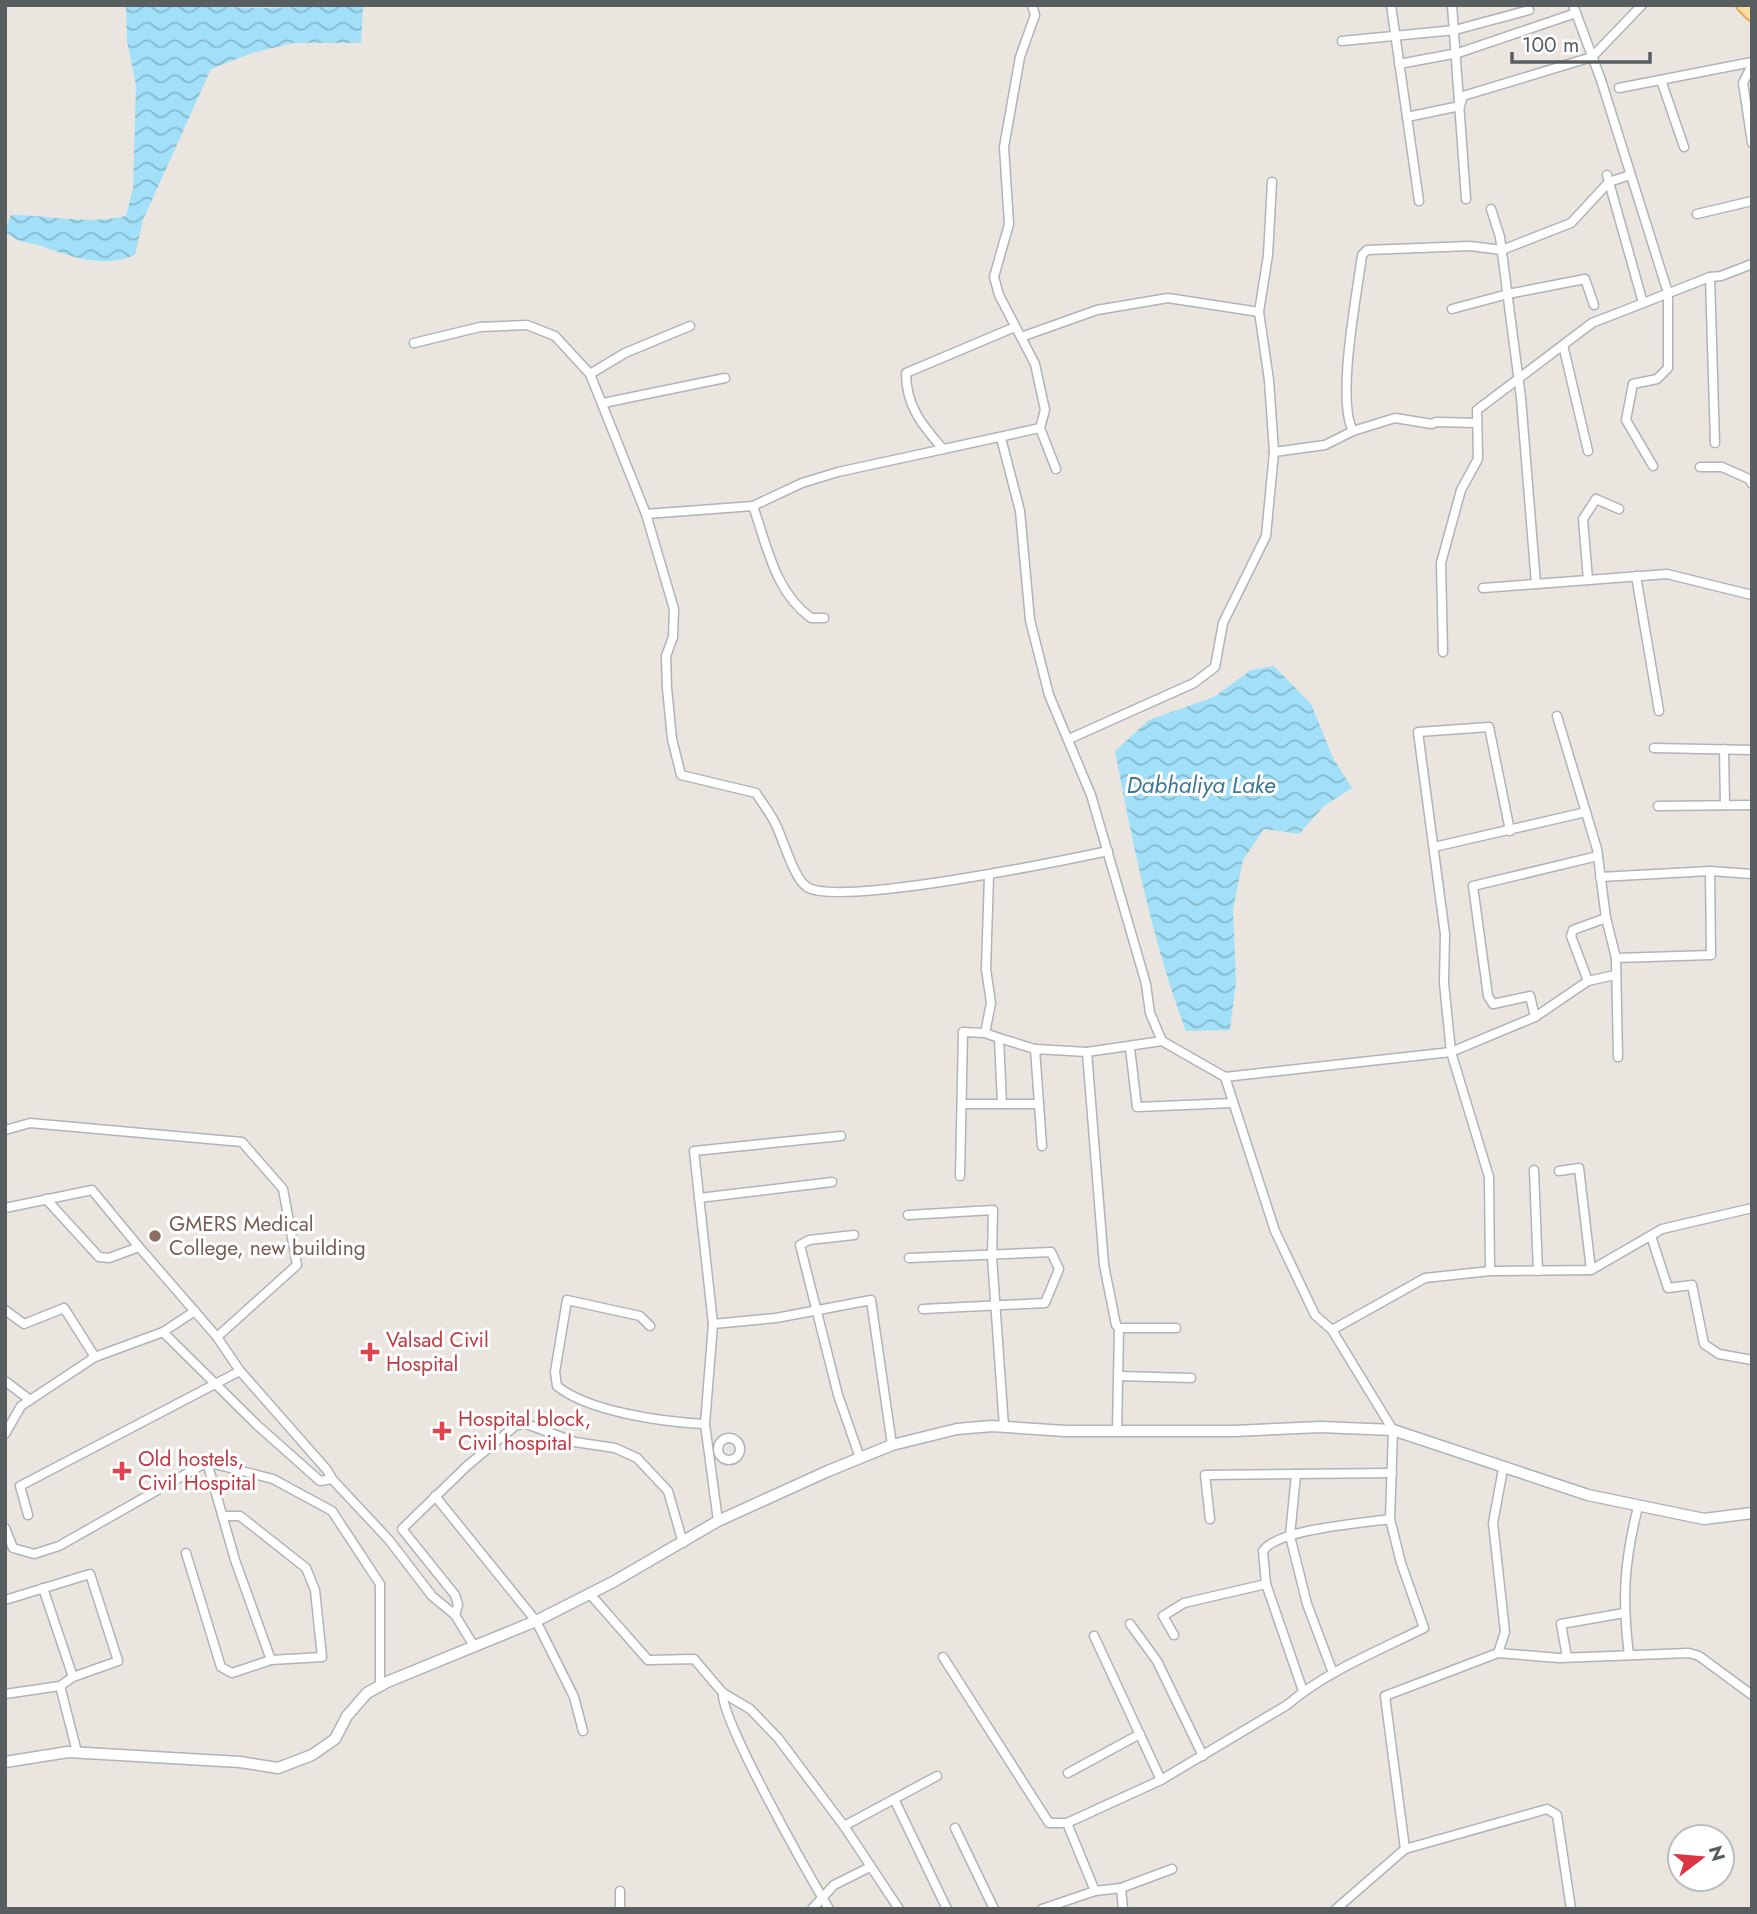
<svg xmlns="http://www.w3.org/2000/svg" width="1757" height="1914" font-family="Jost,sans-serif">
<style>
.water{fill:url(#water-waves)}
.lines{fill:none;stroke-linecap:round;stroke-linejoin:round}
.minor-casing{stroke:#b0b3b7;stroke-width:11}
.tertiary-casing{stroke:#b0b3b7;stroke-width:13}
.primary-casing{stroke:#e6aa5c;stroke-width:16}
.minor{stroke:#fff;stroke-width:8}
.tertiary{stroke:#fff;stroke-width:10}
.primary{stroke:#f9dea6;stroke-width:12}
.education-dot{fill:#8d6e63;stroke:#fff;stroke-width:2.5}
.health-dot{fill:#e0444e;stroke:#fff;stroke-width:2.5}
.labels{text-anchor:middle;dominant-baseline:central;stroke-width:6;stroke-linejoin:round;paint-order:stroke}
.education-label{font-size:21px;fill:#785e54;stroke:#fff;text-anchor:start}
.health-label{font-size:21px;fill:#be3a42;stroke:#fff;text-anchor:start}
.water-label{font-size:23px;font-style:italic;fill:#3c7797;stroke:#fff}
</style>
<defs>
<pattern id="water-waves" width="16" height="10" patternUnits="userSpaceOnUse" patternTransform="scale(1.75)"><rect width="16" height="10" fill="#a1e0f8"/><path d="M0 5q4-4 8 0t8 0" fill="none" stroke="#86b9cc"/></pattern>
</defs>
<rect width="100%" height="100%" fill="#eae6df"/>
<g class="water">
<path d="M126,5L268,8L363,5L361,43H293L252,53L211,69L143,220L135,255C103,268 75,258 44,247C26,240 22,246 5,231L11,215C50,215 88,225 126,216L133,188L136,85L127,41Z"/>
<path d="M1274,666L1311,704L1333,758L1352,788L1324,806L1299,834L1264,829L1243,860L1233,909L1236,982L1230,1030L1186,1031C1152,940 1133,845 1115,751L1149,720L1214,697L1251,670Z"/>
</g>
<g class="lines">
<g class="minor-casing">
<g id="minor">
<polyline points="1032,5 1035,15 1020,57 1004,147 1009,224 994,277 999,295 1035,364 1045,410 1040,428 1056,469"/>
<polyline points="1391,5 1419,201"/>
<polyline points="1452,5 1466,199"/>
<polyline points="1573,5 1601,80 1668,293 1668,368 1657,379 1633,384 1626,420 1653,466"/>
<polyline points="1342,41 1455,30 1529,10"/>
<polyline points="1399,64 1458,53 1576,13"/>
<polyline points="1752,65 1743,83 1752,143"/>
<polyline points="1661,80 1684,147"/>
<polyline points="1619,88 1752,62"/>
<polyline points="1407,117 1460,106 1463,96 1592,57 1642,5"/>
<polyline points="1607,175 1643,303"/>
<polyline points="1272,182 1268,255 1259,312 1269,380 1274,452 1325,445 1353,431 1395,418 1432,424 1436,422 1477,423"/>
<polyline points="1491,209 1500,237 1521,398 1536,584"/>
<polyline points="1697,214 1752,201"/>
<polyline points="1710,277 1715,443"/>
<polyline points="1452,309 1508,294 1585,279 1594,305"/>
<polyline points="1021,337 1097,310 1168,298 1259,312"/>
<path d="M414,343L480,327L527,325L555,336L590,374L646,514L674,609L673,637L666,656L667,688L672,739L681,775L756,793C762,803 771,814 776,825C783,839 794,879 807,887C839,907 1061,861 1108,851"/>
<polyline points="1563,345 1588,451"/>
<polyline points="590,374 625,353 690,326"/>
<polyline points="603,403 725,378"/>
<path d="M1353,431C1336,399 1357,295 1362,255L1367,250L1470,246L1502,250L1571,223L1609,182L1630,175"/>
<polyline points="1001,438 1020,511 1030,620 1049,695 1091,795 1146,984 1150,1013 1162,1041 1225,1077 1451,1052 1535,1017 1588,981 1615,975"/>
<path d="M943,449C922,425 906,406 906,373L1015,327"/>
<polyline points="1700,467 1722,467 1749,479 1752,484"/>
<path d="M753,506C767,546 775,592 811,618H824"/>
<polyline points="646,514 753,506 802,483 838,472 1040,428"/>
<polyline points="1636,576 1659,711"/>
<polyline points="1588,580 1583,519 1596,499 1619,509"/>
<polyline points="1483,588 1667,574 1752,595"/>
<polyline points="1443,652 1441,563 1461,490 1478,459 1477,410 1592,323 1710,277 1721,276 1752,264"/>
<polyline points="1557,716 1597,849 1606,918 1616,958 1618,1057"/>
<polyline points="1069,739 1194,683 1215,667 1223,623 1266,536 1274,452"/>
<polyline points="1654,748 1752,750"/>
<polyline points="1724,749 1725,805"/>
<polyline points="1658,806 1752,805"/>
<polyline points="1434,847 1586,812"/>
<polyline points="1600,877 1710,871 1752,874"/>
<polyline points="1616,958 1711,955 1710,871"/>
<polyline points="1588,981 1571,936 1573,930 1606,918"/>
<polyline points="1535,1017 1530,996 1493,1004 1488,996 1473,886 1598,856"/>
<polyline points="985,1033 999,1038 1002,1104"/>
<polyline points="999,1038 1035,1049"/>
<polyline points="1130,1048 1137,1107 1233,1103"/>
<polyline points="1087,1052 1162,1041"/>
<polyline points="962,1104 1039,1104 1042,1146"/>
<polyline points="1039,1104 1035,1049 1087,1052 1104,1265 1116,1325 1119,1328 1117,1431"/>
<polyline points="5,1130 30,1123 242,1142 283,1189 297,1265 217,1337"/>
<polyline points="1534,1170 1538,1271"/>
<polyline points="1559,1171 1579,1168 1591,1270"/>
<polyline points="960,1176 963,1032 985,1033 991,1003 986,969 989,876"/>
<polyline points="699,1198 832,1182"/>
<polyline points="46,1199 99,1257 109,1258 139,1247 217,1337 240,1371 327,1470 332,1479 389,1540 432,1596 455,1615 474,1646"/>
<polyline points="5,1208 92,1190 139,1247"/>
<polyline points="908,1215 993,1210 992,1257 1004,1427"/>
<polyline points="854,1235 809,1240 800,1245 838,1395 860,1458"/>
<polyline points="1651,1236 1668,1288 1692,1285 1704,1344 1719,1354 1752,1360"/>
<polyline points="909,1258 1051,1252 1059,1269 1045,1303 923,1309"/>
<polyline points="1490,1271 1489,1177 1451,1052 1444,983 1445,934 1418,732 1489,727 1510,831"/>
<polyline points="5,1310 24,1324 64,1308 95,1357"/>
<polyline points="713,1324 776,1318 871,1300 892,1445"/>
<path d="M650,1326L640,1316L567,1300L555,1372L557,1386C589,1412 664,1422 705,1424"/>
<polyline points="1119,1328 1176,1328"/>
<polyline points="1332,1330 1425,1278 1490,1271 1591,1270 1662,1229 1752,1208"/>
<polyline points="163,1332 257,1425 320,1481 332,1479"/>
<polyline points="1119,1376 1191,1378"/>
<polyline points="5,1381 30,1400"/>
<polyline points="5,1434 21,1406 95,1357 163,1332 195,1311"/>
<circle cx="729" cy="1449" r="11"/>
<polyline points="207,1462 235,1560 271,1660"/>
<polyline points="1296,1474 1290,1536 1307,1604 1333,1673"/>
<polyline points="435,1496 536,1621 574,1697 583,1731"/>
<polyline points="28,1515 20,1486 240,1371"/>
<polyline points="1210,1519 1205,1475 1392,1473"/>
<polyline points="718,1521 705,1424 713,1324 694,1151 841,1136"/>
<polyline points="5,1528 13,1548 34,1554 59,1546 207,1462 273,1479 332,1511 380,1584 380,1686"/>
<polyline points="186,1553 221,1667 232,1673 271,1660 322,1657 315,1590 306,1568 240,1516 223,1516"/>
<polyline points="43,1588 73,1677"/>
<polyline points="590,1594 648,1660 694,1659 723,1693 750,1709 778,1738 844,1826 899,1909"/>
<polyline points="5,1600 90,1574 118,1661 73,1677 60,1686 5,1694"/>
<polyline points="455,1615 458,1605 455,1595 402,1529 467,1466 515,1426 524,1423 575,1442 615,1448 637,1458 668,1491 683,1543"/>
<polyline points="1130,1624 1157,1661 1203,1756"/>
<polyline points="1174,1635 1163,1616 1184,1603 1266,1584"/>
<polyline points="1094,1636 1161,1780"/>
<polyline points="1498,1653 1505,1632 1493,1523 1503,1469"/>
<path d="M1629,1655C1622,1599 1624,1562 1638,1507"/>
<path d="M943,1657L1049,1823H1067L1161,1780L1287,1705C1325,1672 1378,1651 1424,1628L1401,1563L1390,1519L1393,1430L1332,1330L1315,1315L1275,1231L1225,1077"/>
<polyline points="1567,1657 1561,1624 1624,1613"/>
<polyline points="60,1686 77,1752"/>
<path d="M1303,1691L1266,1584L1263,1551C1277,1529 1364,1523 1390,1519"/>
<path d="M723,1693C720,1719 810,1877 829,1909"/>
<polyline points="1068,1773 1140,1734"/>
<polyline points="894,1799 947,1909"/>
<polyline points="1067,1823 1095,1891"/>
<polyline points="844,1826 937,1776"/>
<polyline points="955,1828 994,1909"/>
<polyline points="1405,1849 1385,1696 1498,1653 1559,1658 1689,1653 1699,1656 1752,1695"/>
<polyline points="1121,1888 1123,1909"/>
<polyline points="620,1891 620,1909"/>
<polyline points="812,1909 834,1885 870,1867"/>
<polyline points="1042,1909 1095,1891 1121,1888 1172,1869"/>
<polyline points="1336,1909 1405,1849 1547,1809 1557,1815 1571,1909"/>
</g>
</g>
<g class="tertiary-casing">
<polyline id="tertiary" points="5,1762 68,1752 240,1762 278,1768 312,1755 335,1739 347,1716 367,1693 387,1682 536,1621 613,1582 718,1521 828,1471 892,1445 957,1429 992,1426 1065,1431 1234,1431 1321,1427 1393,1430 1588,1495 1704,1519 1752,1513"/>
</g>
<g class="primary-casing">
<polyline id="primary" points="1743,5 1752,14"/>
</g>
<use href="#minor" class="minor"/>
<use href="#tertiary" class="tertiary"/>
<use href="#primary" class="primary"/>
</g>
<circle class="education-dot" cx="155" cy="1236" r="7"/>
<g class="health-dot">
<path d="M366.5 1341.5h7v7h7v7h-7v7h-7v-7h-7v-7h7z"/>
<path d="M438.5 1420.5h7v7h7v7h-7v7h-7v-7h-7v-7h7z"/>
<path d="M118.5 1460.5h7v7h7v7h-7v7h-7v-7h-7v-7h7z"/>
</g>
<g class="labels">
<g class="education-label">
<text x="169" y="1224">GMERS Medical<tspan x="169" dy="24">College, new building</tspan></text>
</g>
<g class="health-label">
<text x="386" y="1340">Valsad Civil<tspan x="386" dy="24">Hospital</tspan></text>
<text x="458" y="1419">Hospital block,<tspan x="458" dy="24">Civil hospital</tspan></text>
<text x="138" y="1459">Old hostels,<tspan x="138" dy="24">Civil Hospital</tspan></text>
</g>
<g class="water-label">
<text x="1201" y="785">Dabhaliya Lake</text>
</g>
</g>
<rect width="1757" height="1914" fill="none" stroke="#585d5f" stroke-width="14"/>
<g transform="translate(1701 1858) rotate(74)"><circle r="33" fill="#ffffff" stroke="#bcbebf" stroke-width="2"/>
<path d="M0-5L12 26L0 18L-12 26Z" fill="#dc3442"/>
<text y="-10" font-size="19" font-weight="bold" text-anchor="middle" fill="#585d5f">N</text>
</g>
<path d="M1512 52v10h138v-10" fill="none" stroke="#585d5f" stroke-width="3.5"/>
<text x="1522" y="52" font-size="21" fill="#585d5f" stroke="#ffffff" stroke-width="5" paint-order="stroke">100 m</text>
</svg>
